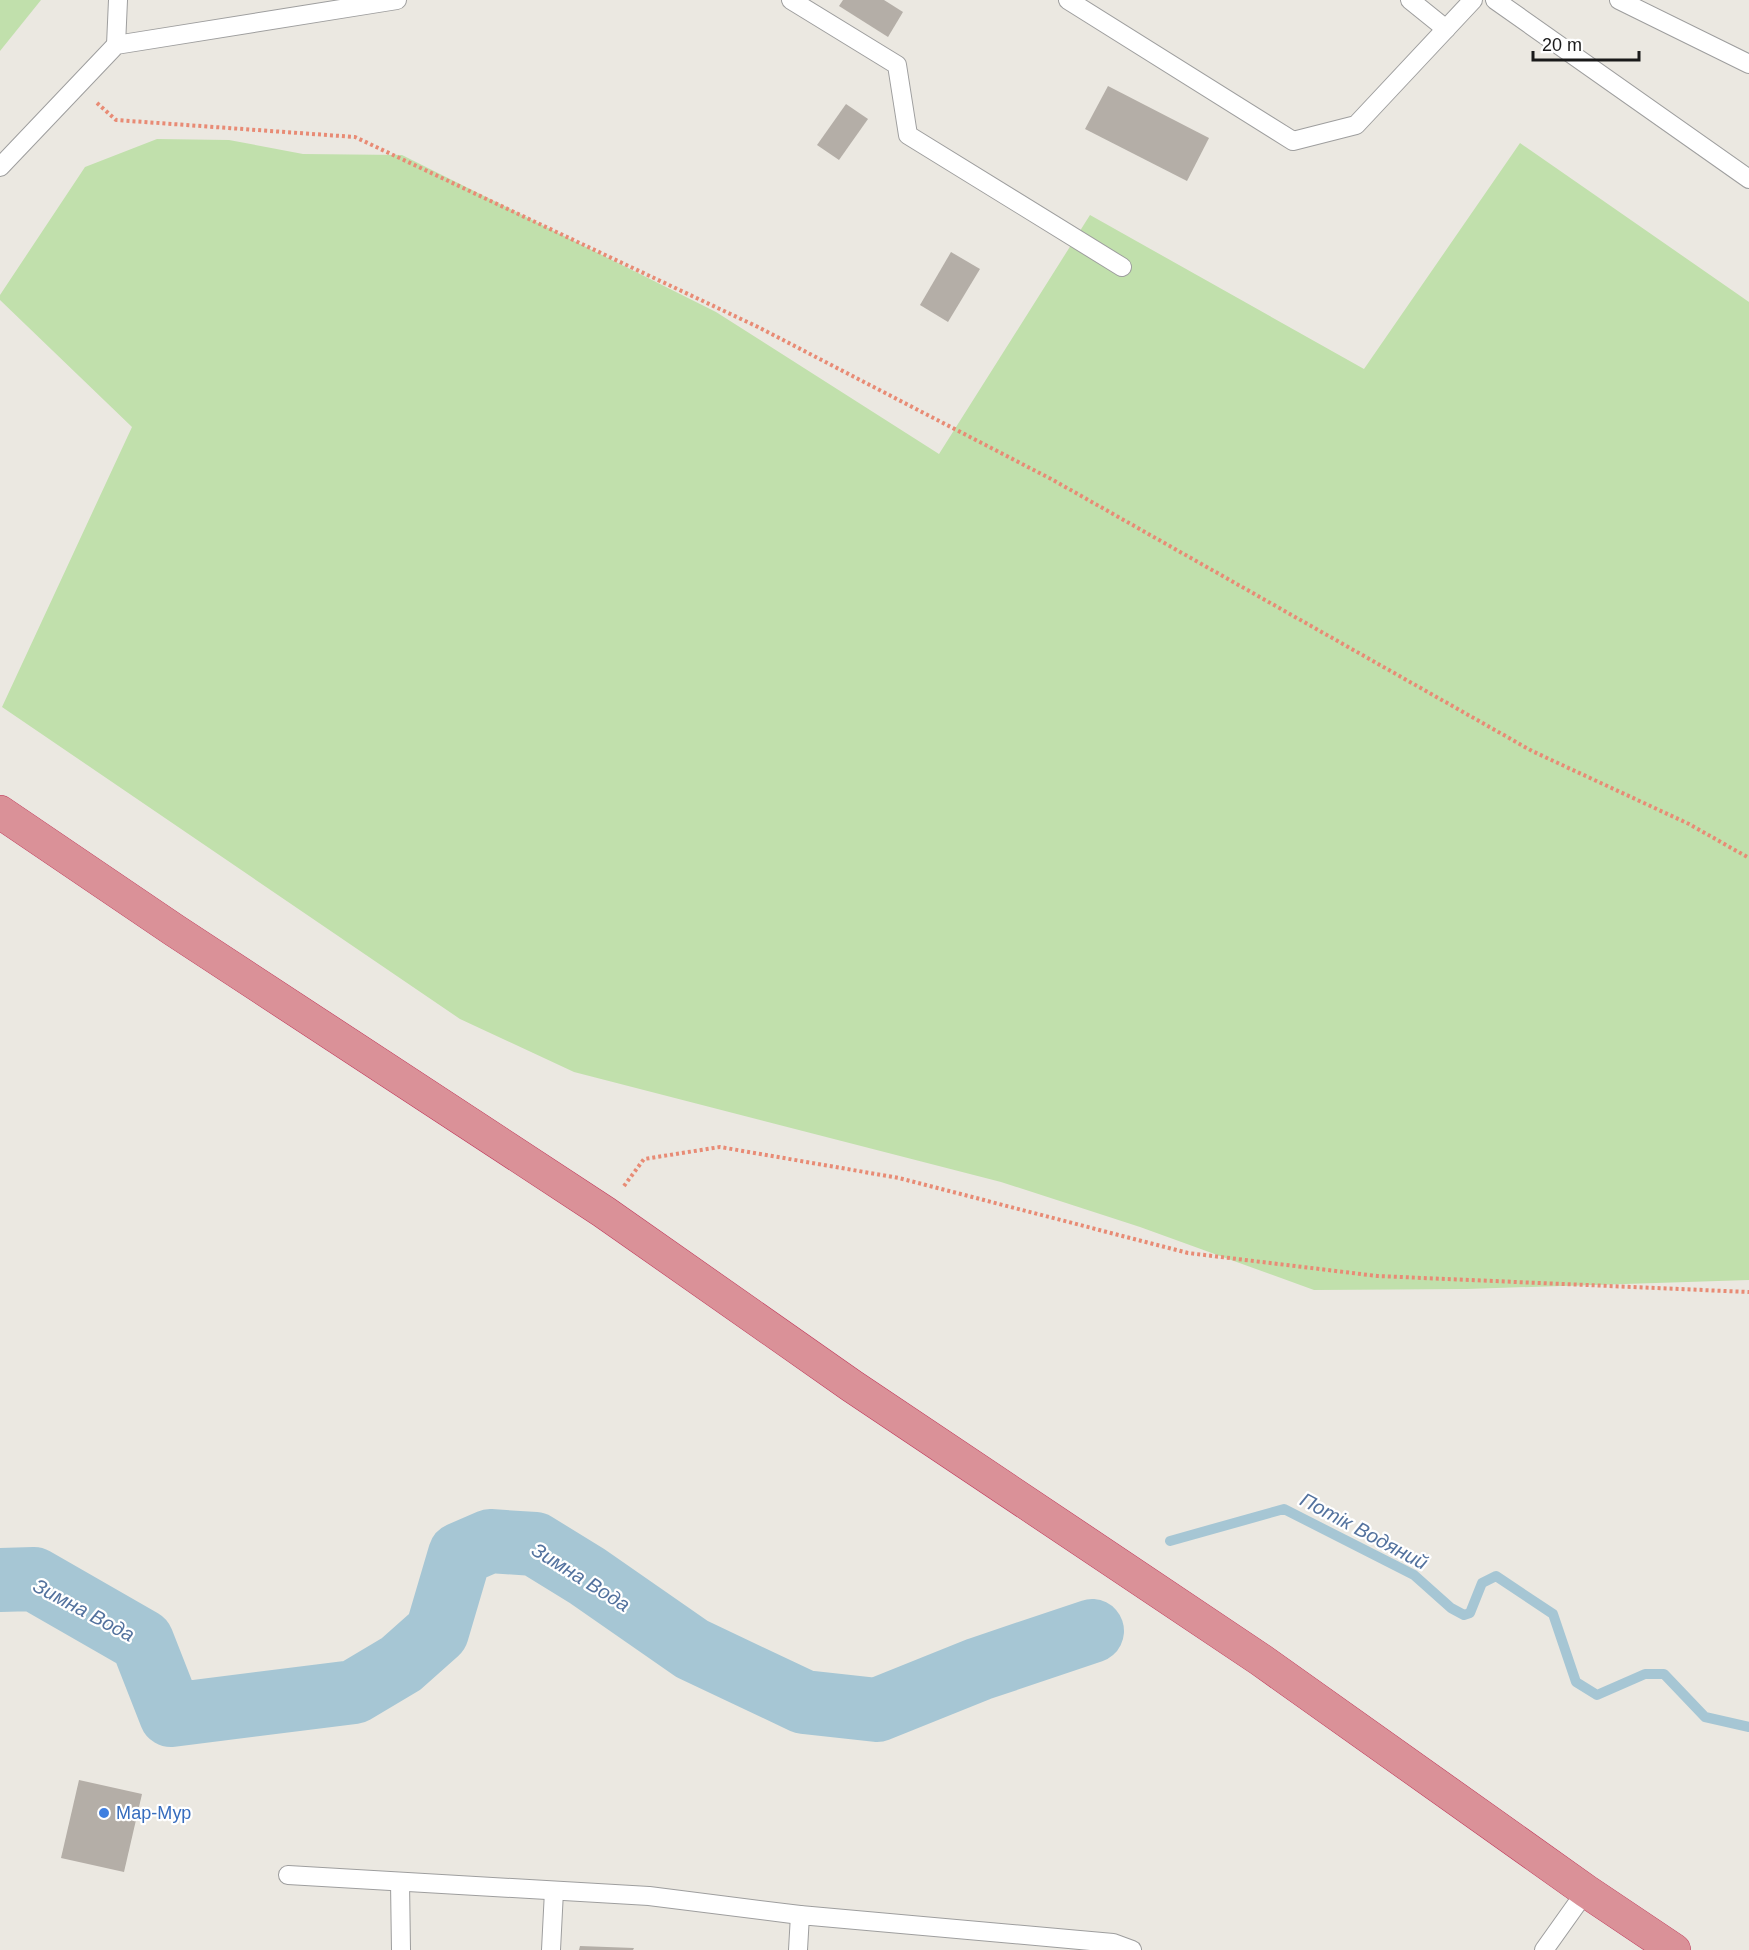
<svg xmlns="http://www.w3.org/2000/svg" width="1749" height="1950" font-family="Helvetica,sans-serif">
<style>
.grass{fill:#c1e0ac}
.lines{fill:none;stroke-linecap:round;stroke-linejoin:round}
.stream{stroke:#a6c6d4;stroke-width:10}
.river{stroke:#a6c6d4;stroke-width:64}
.building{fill:#b4aea7}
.lane-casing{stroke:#9e9e9e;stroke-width:20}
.highway-casing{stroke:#bf375a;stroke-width:34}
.path{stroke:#e88b75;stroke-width:4;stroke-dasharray:3 3;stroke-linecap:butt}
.lane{stroke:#fff;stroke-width:18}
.highway{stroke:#da9198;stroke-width:33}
.shop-dot{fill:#3f7fe0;stroke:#fff;stroke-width:2}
.labels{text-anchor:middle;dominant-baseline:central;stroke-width:4.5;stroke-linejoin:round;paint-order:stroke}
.shop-label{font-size:18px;fill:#366cbe;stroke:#fff;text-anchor:start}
.water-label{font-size:20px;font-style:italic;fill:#53729e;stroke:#fff}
</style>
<rect width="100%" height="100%" fill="#ebe8e1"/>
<g class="grass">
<polygon points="0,0 41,0 0,51"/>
<polygon points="157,139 229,140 303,154 402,155 716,312 939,454 1090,215 1364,369 1520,143 1749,302 1749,1280 1467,1289 1314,1290 1140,1227 1001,1182 574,1072 460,1019 2,707 132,427 0,300 0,295 85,167"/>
</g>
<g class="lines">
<polyline class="stream" points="1170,1541 1284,1509 1414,1575 1451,1608 1464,1615 1470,1613 1482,1583 1496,1576 1553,1614 1576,1682 1597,1695 1645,1674 1664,1674 1705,1717 1749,1727"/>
<polyline class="river" points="0,1580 34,1579 142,1641 171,1715 354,1692 401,1664 437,1632 460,1554 490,1541 535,1544 587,1576 692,1649 804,1702 877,1710 979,1669 1092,1631"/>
</g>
<g class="building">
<polygon points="843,0 884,0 903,12 888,37 839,6"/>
<polygon points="1108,86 1209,138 1187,181 1085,129"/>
<polygon points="846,104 868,119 839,160 817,145"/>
<polygon points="951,252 980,269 948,322 920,305"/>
<polygon points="79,1780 142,1794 124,1872 61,1858"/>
<polygon points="580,1946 634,1948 633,1950 579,1950"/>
</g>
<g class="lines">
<g class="lane-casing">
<g id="lane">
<polyline points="791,0 897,65 908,135 1122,267"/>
<polyline points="1068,0 1293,141 1356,125 1473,0"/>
<polyline points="1410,0 1446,29"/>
<polyline points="1495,0 1749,179"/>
<polyline points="1619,0 1749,64"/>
<polyline points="116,45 118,0"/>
<polyline points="0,167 116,45 397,0"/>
<polyline points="288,1875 649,1896 800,1915"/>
<polyline points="400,1882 401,1950"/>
<polyline points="551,1950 554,1891"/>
<polyline points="798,1950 800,1915 1113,1943 1132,1950"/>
<polyline points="1544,1950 1586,1891"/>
</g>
</g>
<g class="highway-casing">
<polyline id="highway" points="0,812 174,930 604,1212 852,1386 1261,1660 1586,1891 1674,1950"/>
</g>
<g class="path">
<polyline points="97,103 116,120 355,137 758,327 1053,480 1532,751 1689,824 1749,858"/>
<polyline points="624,1186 644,1159 720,1147 899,1178 1188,1253 1377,1276 1749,1292"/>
</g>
<use href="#lane" class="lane"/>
<use href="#highway" class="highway"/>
</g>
<circle class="shop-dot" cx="104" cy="1813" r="6"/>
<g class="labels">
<g class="shop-label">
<text x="116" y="1813">Мар-Мур</text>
</g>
<g class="water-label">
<text transform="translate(1364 1531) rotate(28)">Потік Водяний</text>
<text transform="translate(581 1577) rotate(32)">Зимна Вода</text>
<text transform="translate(84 1610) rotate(28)">Зимна Вода</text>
</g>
</g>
<path d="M1533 51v9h106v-9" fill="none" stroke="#1a1a1a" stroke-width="3"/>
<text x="1542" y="51" font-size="18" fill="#1a1a1a" stroke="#ffffff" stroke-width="4.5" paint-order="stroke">20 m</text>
</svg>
